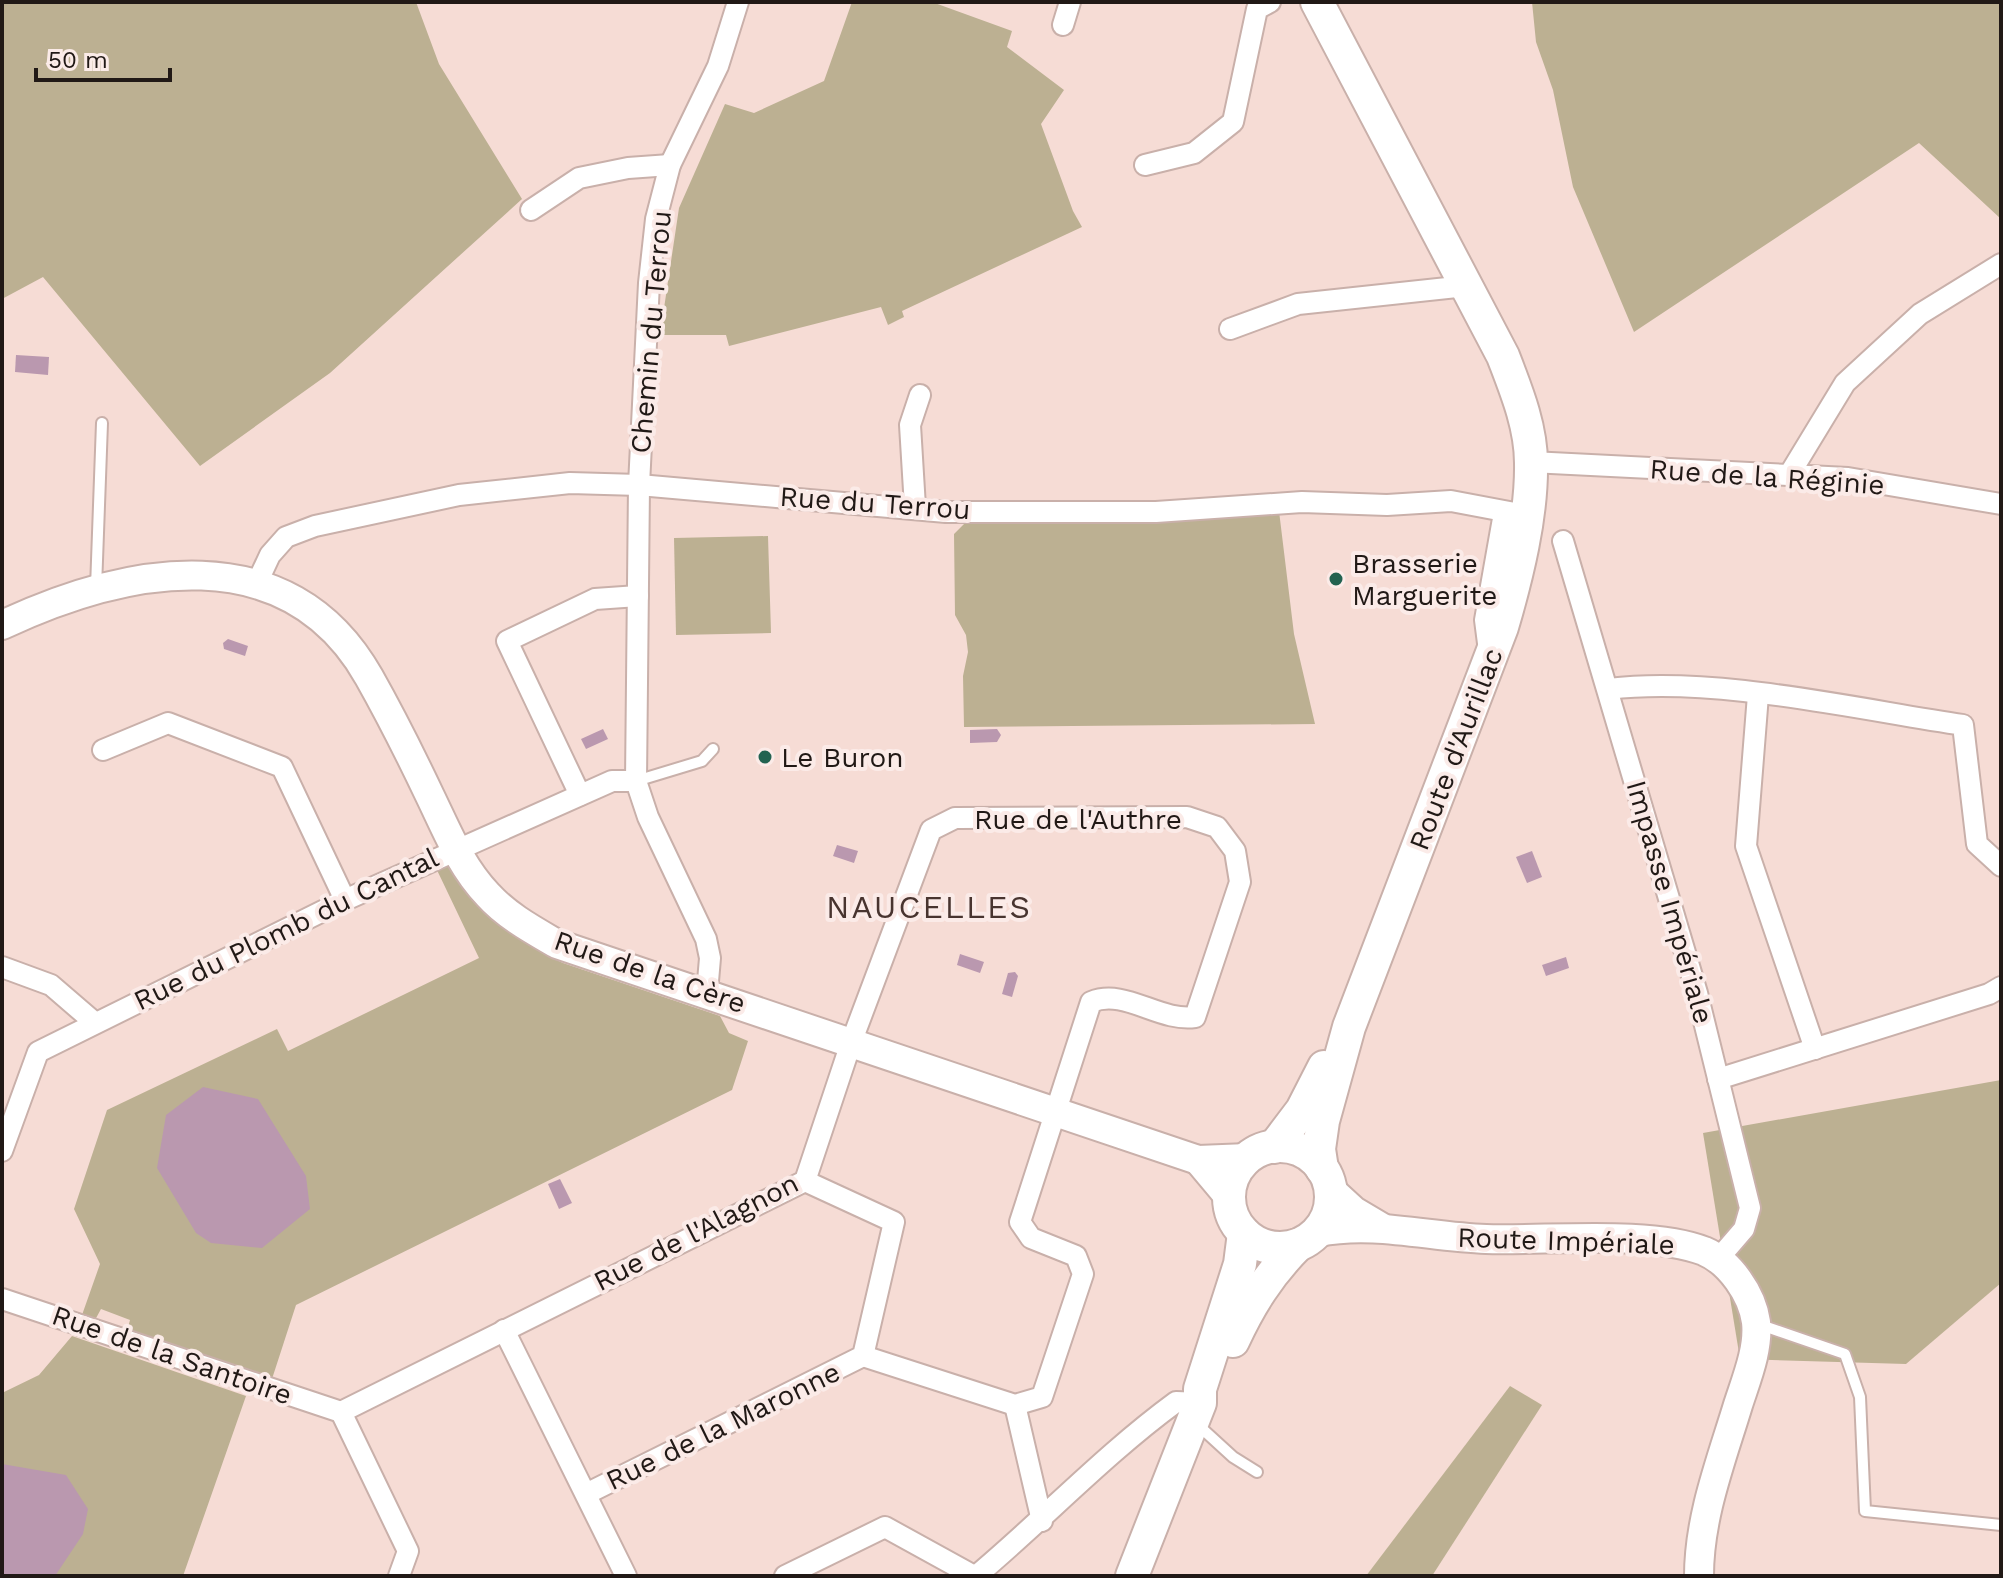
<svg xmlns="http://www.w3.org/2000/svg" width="2003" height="1578" font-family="'Work Sans',sans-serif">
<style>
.green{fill:#bcb092}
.water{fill:#ba98af}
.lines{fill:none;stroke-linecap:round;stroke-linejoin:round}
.lane-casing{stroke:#c9b0aa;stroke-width:14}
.street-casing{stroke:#c9b0aa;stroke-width:24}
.secondary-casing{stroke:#c9b0aa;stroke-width:32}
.primary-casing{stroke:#c9b0aa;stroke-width:36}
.lane{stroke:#fff;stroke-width:10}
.street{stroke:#fff;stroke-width:20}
.secondary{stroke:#fff;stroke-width:28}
.primary{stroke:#fff;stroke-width:32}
.poi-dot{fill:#226250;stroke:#fbebe8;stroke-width:3}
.labels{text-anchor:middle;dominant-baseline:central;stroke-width:8;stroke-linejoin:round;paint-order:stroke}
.street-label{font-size:28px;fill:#211916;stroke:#fbebe8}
.poi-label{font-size:28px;fill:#211916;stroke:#fbebe8;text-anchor:start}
.quarter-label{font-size:32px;letter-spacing:2px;fill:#48342f;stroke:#fbebe8}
</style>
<rect width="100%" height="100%" fill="#f6dcd5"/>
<g class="green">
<polygon points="2,2 416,2 439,64 522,199 330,373 200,466 43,277 2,299"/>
<polygon points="852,2 932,2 1012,31 1007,47 1064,90 1041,124 1073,211 1082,227 902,311 904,317 888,325 881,307 729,346 726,335 660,335 679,208 725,104 754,113 824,81"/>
<polygon points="1532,2 2001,2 2001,219 1919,143 1634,332 1573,187 1553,90 1536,42"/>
<polygon points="1279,511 1294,634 1315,724 964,727 963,676 968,652 966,635 955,615 954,534 968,520 1180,521"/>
<polygon points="768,536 771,633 676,635 674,538"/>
<path d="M450,862C485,908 510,937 563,963L720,1016L729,1033L748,1041L732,1090L296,1305L271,1382L127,1331L130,1320L101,1309L95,1320L82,1315L100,1264L74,1209L107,1110L277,1029L288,1051L479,958L436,868Z"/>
<polygon points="2001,1080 2001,1283 1906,1364 1740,1359 1703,1133"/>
<polygon points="72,1336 246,1396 183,1576 2,1576 2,1393 39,1375"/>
<polygon points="1510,1386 1542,1405 1432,1576 1366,1576"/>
</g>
<g class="water">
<polygon points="16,355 49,357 48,375 15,372"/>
<polygon points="228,639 248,646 245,656 224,649 223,643"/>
<polygon points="603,729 608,739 586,749 581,739"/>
<polygon points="997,729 1001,735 997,742 970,743 970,730"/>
<polygon points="837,845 858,851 854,863 833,856"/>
<polygon points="1532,851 1542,877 1527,883 1516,857"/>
<polygon points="960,954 984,962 980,973 957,965"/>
<polygon points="1566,957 1569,968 1546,976 1542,965"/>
<polygon points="1015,972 1018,976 1012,997 1002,994 1008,973"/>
<polygon points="203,1087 258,1099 306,1176 310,1209 262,1248 211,1243 196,1233 157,1168 166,1115"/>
<polygon points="560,1179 572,1203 559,1209 548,1184"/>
<polygon points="2,1464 66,1475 88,1509 83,1534 55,1576 2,1576"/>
</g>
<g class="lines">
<g class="lane-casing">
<g id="lane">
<polyline points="96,588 102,423"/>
<polyline points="636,781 702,761 713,749"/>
<polyline points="1758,1324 1845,1354 1860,1397 1865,1511 2001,1525"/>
<polyline points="1198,1425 1233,1457 1257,1472"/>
</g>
</g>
<g class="street-casing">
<g id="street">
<polyline points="1063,25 1070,2"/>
<polyline points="1145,165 1194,153 1233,122 1257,9 1270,2"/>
<polyline points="531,210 579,178 628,168 670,165"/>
<polyline points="1230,329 1298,304 1466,286"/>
<polyline points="1531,462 1848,478 2001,504"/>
<polyline points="1789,475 1845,383 1920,314 2001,264"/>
<polyline points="915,507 910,425 920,395"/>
<polyline points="1563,541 1697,993 1750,1208 1744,1229 1719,1258"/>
<polyline points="256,585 270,555 286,537 315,526 459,495 570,483 639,485 946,512 1156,512 1302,502 1387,505 1451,501 1525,515"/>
<polyline points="1489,651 1485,620 1504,513"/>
<path d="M1609,689C1715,676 1855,709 1963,725L1977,844L2001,866"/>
<polyline points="1758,695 1746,846 1815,1049"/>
<polyline points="103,750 168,723 282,767 345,900"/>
<polyline points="580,795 507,641 595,599 638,596"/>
<polyline points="2,967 51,985 94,1022"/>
<polyline points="707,993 710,958 706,939 648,817 636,781 639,485 649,283 656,219 670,165 718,66 738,2"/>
<polyline points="1718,1079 1989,994 2001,987"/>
<polyline points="2,1151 38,1052 345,900 612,781 636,781"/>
<polyline points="2,1299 341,1412"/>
<polyline points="504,1330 626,1576"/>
<polyline points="1015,1405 1042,1521"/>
<path d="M341,1412L805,1181L851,1043L931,830L955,818L1187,817L1217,827L1235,851L1240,882L1195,1017C1159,1022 1125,988 1091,1002L1020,1222L1031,1238L1076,1256L1083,1274L1042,1397L1015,1405L863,1356"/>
<polyline points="341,1412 408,1551 399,1576"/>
<polyline points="586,1494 863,1356 894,1222 805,1181"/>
<polyline points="785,1576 885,1527 974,1576"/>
<path d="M976,1576C1044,1519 1105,1454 1176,1402L1200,1403"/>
</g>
</g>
<g class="secondary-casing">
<g id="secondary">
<path d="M2,625C126,567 288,534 369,677C391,716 411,756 430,796C447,831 461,867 488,895C507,916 533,930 557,944L1198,1160L1248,1158"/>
<polyline points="1198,1160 1229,1197"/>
<polyline points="1330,1189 1354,1211 1381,1227"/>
<path d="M1318,1232C1375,1221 1429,1237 1486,1239C1546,1241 1651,1230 1704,1251C1730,1262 1752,1294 1756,1322C1759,1349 1746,1380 1738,1405C1721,1461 1699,1517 1699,1576"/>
</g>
</g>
<g class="primary-casing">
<g id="primary">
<path d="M1317,2L1503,356C1516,390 1531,426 1531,463C1532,516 1517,576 1502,627L1349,1027L1323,1121L1319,1149L1322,1169"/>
<circle cx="1280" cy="1197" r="51"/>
<polyline points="1274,1147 1302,1110 1324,1067"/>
<path d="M1233,1341C1250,1304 1269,1274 1298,1245"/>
<polyline points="1132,1576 1200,1403 1200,1389 1240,1264 1244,1233"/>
</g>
</g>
<use href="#lane" class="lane"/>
<use href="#street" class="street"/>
<use href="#secondary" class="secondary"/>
<use href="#primary" class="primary"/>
</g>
<g class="poi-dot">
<circle cx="1336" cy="579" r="8"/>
<circle cx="765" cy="757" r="8"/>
</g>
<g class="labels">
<g class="street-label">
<text transform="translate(651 332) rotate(-85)">Chemin du Terrou</text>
<text transform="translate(1767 477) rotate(4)">Rue de la Réginie</text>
<text transform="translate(875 503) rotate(4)">Rue du Terrou</text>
<text transform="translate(1456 749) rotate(-69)">Route d'Aurillac</text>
<text x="1078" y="819">Rue de l'Authre</text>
<text transform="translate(1670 902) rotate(74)">Impasse Impériale</text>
<text transform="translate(286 929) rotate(-26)">Rue du Plomb du Cantal</text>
<text transform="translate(650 972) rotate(19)">Rue de la Cère</text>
<text transform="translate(696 1232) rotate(-27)">Rue de l'Alagnon</text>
<text transform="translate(1566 1241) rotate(2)">Route Impériale</text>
<text transform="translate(172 1355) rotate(19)">Rue de la Santoire</text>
<text transform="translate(723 1426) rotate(-26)">Rue de la Maronne</text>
</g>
<g class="poi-label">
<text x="1352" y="563">Brasserie<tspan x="1352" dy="32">Marguerite</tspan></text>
<text x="781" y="757">Le Buron</text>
</g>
<g class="quarter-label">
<text x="929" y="907">NAUCELLES</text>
</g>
</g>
<rect width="2003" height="1578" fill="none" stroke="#211916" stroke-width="8"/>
<path d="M36 68v12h134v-12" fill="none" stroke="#211916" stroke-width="4"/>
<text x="48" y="68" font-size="24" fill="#211916" stroke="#fbebe8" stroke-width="6" paint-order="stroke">50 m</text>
</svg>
